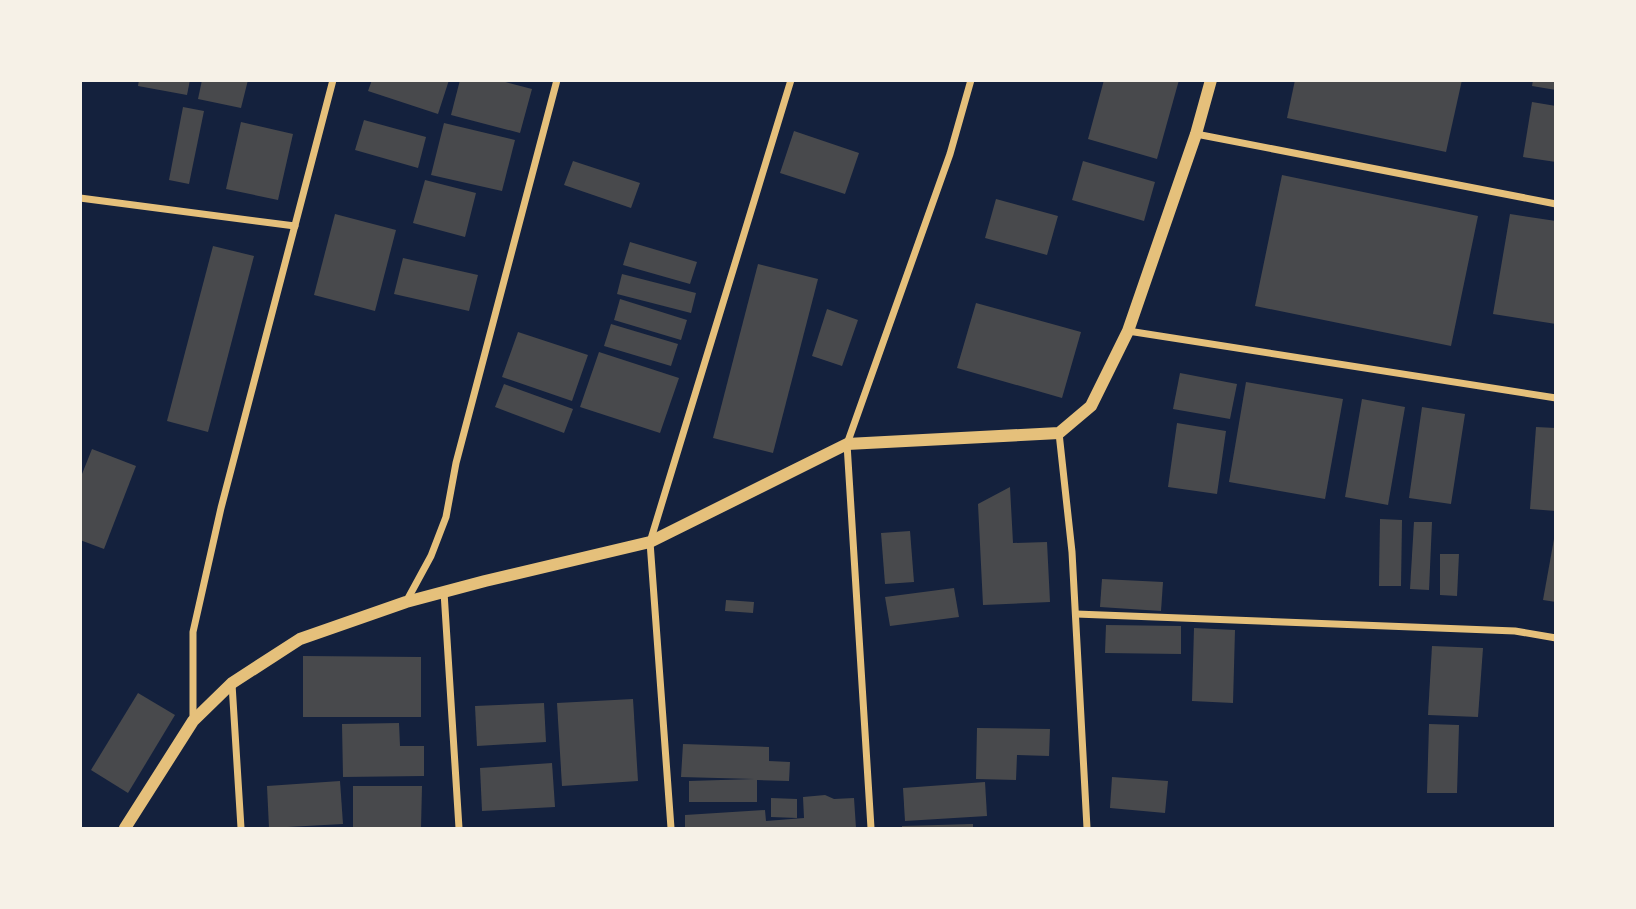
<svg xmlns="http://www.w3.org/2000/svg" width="1636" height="909" font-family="Raleway,sans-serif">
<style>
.building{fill:#48494c}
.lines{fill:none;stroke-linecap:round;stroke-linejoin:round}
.minor{stroke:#e5c07b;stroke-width:7}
.tertiary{stroke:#e5c07b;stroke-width:12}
</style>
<rect width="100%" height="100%" fill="#14213d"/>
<g class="building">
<polygon points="139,80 190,80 187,95 138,86"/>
<polygon points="202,80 248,80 241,108 198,99"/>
<polygon points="372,80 449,80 438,114 368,91"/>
<polygon points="460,80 498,80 532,89 520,133 451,115"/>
<polygon points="1104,80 1179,80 1157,159 1088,139"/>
<polygon points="1295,80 1462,80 1446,152 1287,118"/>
<polygon points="1533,80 1556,80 1556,90 1532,86"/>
<polygon points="1532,102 1556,106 1556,162 1523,157"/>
<polygon points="183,107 204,111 189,184 169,180"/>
<polygon points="364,120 426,137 418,168 355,150"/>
<polygon points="241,122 293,134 278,200 226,189"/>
<polygon points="444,123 515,140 502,191 431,175"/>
<polygon points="794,131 859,153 845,194 780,173"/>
<polygon points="573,161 640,183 631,208 564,185"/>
<polygon points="1083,161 1155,182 1144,221 1072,200"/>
<polygon points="1282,175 1478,216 1451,346 1255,306"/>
<polygon points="425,180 476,193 465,237 413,223"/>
<polygon points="996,199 1058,216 1047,255 985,238"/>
<polygon points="335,214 396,230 375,311 314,295"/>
<polygon points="1510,214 1556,221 1556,324 1493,314"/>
<polygon points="630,242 697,262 690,284 623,265"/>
<polygon points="213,246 254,256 208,432 167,421"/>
<polygon points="403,258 478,275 469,311 394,294"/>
<polygon points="758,264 818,279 773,453 713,438"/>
<polygon points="622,274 696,293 691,313 617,294"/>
<polygon points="620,299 687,320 681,340 614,320"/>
<polygon points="976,303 1081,332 1062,398 957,368"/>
<polygon points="827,309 858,320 842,366 812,356"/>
<polygon points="611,324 678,344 671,366 604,346"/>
<polygon points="518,332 588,355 572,401 502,377"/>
<polygon points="599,352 679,378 660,433 580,407"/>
<polygon points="1180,373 1237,384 1230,419 1173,409"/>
<polygon points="1246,382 1343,399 1325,499 1229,482"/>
<polygon points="504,384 573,409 564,433 495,407"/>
<polygon points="1362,399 1405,407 1388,505 1345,497"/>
<polygon points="1422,407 1465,414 1451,504 1409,498"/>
<polygon points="1177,423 1226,431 1217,494 1168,487"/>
<polygon points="1536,427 1556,428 1556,511 1530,509"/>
<polygon points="92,449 136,466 104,549 80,540 80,479"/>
<polygon points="1010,487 1013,543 1047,542 1050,602 983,605 978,504"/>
<polygon points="1380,519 1402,520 1401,586 1379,586"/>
<polygon points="1414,522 1432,522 1429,590 1410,589"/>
<polygon points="910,531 914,582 885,584 881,533"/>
<polygon points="1554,539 1556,539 1556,602 1543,600"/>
<polygon points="1440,554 1459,554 1457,596 1440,595"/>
<polygon points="1102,579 1163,582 1161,611 1100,607"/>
<polygon points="954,588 959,617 890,626 885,597"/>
<polygon points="726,600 754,602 753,613 725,611"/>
<polygon points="1106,625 1181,626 1181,654 1105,653"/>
<polygon points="1194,628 1235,630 1233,703 1192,701"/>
<polygon points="1432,646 1483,648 1478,717 1428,715"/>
<polygon points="303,656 421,657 421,717 303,717"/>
<polygon points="138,693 175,715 128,793 91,770"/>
<polygon points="633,699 638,781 562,786 557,703"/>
<polygon points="544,703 546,742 477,746 475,706"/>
<polygon points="399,723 400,746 424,746 424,776 343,777 342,724"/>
<polygon points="1429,724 1459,725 1457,793 1427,793"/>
<polygon points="977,728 1050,729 1049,756 1017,755 1016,780 976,779"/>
<polygon points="683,744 769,747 769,761 790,762 789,781 757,780 757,802 689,802 689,781 754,779 681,777"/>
<polygon points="552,763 555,807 482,811 480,768"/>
<polygon points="1112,777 1168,781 1165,813 1110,808"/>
<polygon points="340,781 343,824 269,828 267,786"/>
<polygon points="985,782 987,816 905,821 903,788"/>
<polygon points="353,786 422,786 421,828 353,828"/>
<polygon points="825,795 834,799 854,798 856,828 685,828 685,815 765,810 766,821 804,818 803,797"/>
<polygon points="771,798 797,799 797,818 771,817"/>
<polygon points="973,824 973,828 902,828 902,826"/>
</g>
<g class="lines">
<g class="minor">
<polyline points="1196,134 1556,204"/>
<polyline points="80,198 295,226"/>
<polyline points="1128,331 1556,398"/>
<polyline points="1059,433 1072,552 1087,828"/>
<polyline points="444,592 459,828"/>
<polyline points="406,602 431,556 446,517 456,463 557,80"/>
<polyline points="1076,614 1515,631 1556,638"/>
<polyline points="232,684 241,828"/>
<polyline points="193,720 193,632 221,508 333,80"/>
<polyline points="671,828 650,542 791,80"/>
<polyline points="871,828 847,444 950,154 971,80"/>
</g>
<polyline class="tertiary" points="125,828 193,721 232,683 300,639 406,602 485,581 650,542 847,444 1059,433 1091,406 1128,331 1196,134 1211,80"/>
</g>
<rect width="1636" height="909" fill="none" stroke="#f6f1e7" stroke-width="164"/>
</svg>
